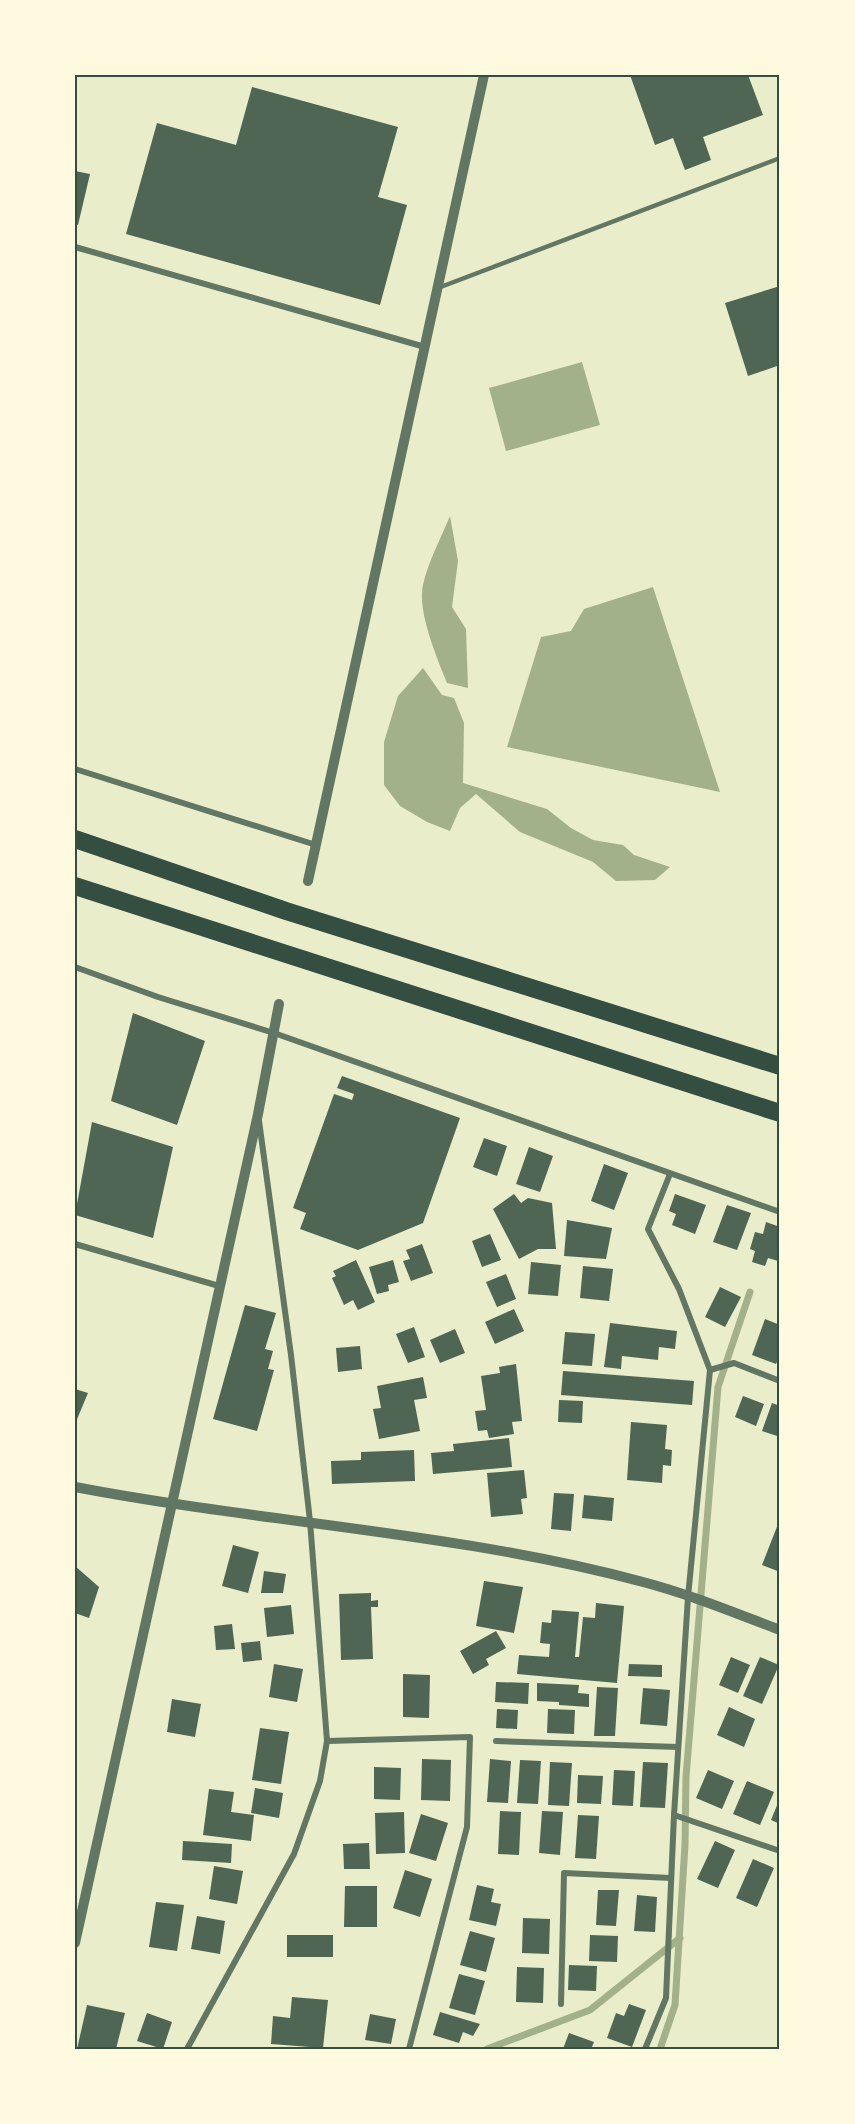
<svg xmlns="http://www.w3.org/2000/svg" width="855" height="2124" font-family="'Asap Condensed',sans-serif">
<style>
.water{fill:#a3b18a}
.lines{fill:none;stroke-linecap:round;stroke-linejoin:round}
.stream{stroke:#a3b18a;stroke-width:7}
.building{fill:#4f6655}
.service{stroke:#617663;stroke-width:4.5}
.minor{stroke:#617663;stroke-width:6}
.tertiary{stroke:#617663;stroke-width:10}
.motorway{stroke:#344e41;stroke-width:18}
.neatline{fill:none;stroke:#344e41;stroke-width:2}
</style>
<rect width="100%" height="100%" fill="#e9edc9"/>
<g class="water">
<polygon points="582,362 600,425 506,451 489,388"/>
<path d="M450,516L458,561L452,607L466,629L468,688L447,683C437,658 417,611 423,585C428,562 441,538 450,516Z"/>
<polygon points="653,587 720,792 507,747 541,637 571,631 584,609"/>
<polygon points="423,668 442,695 454,698 464,723 463,783 547,809 571,828 593,840 623,845 634,855 670,867 655,880 616,881 593,862 520,832 476,794 460,808 450,831 427,822 400,806 384,785 384,742 398,696"/>
</g>
<g class="lines">
<g class="stream">
<polyline points="487,2049 590,2010 680,1938"/>
<polyline points="660,2049 675,2005 685,1845 686,1777 718,1387 750,1292"/>
</g>
</g>
<g class="building">
<polygon points="630,75 748,75 763,115 703,137 711,160 685,170 673,138 655,145"/>
<polygon points="252,87 398,127 378,197 407,205 380,305 126,234 157,123 236,145"/>
<polygon points="75,171 90,174 78,225 75,224"/>
<polygon points="780,286 780,365 748,376 725,303"/>
<polygon points="133,1013 205,1041 177,1125 111,1101"/>
<polygon points="342,1076 460,1118 423,1223 358,1250 300,1229 306,1213 293,1208 334,1094 352,1100 354,1094 337,1088"/>
<polygon points="92,1122 173,1147 153,1238 75,1215"/>
<polygon points="484,1138 507,1146 497,1176 473,1167"/>
<polygon points="529,1147 553,1156 540,1192 516,1184"/>
<polygon points="604,1164 628,1173 614,1210 591,1201"/>
<polygon points="514,1194 521,1203 528,1198 552,1203 556,1249 538,1249 519,1259 493,1209"/>
<polygon points="675,1194 706,1205 695,1234 672,1225 676,1214 669,1211"/>
<polygon points="727,1205 751,1213 737,1250 713,1242"/>
<polygon points="567,1220 612,1228 606,1259 564,1256"/>
<polygon points="766,1222 780,1227 780,1254 778,1261 768,1258 765,1266 752,1262 755,1251 750,1249 755,1232 763,1234"/>
<polygon points="490,1234 501,1260 482,1267 472,1241"/>
<polygon points="422,1244 433,1273 411,1281 403,1261 410,1259 406,1250"/>
<polygon points="356,1260 375,1302 358,1310 353,1300 344,1305 332,1278 336,1276 333,1271"/>
<polygon points="393,1260 399,1282 388,1285 389,1291 377,1294 369,1267"/>
<polygon points="531,1262 561,1265 558,1296 528,1294"/>
<polygon points="583,1266 613,1269 609,1301 580,1298"/>
<polygon points="506,1274 516,1299 497,1307 486,1282"/>
<polygon points="720,1287 741,1297 725,1327 705,1317"/>
<polygon points="245,1305 276,1313 265,1349 273,1351 268,1369 274,1370 257,1431 213,1419"/>
<polygon points="514,1309 524,1331 495,1344 485,1322"/>
<polygon points="765,1319 780,1325 780,1355 776,1364 752,1355"/>
<polygon points="610,1323 677,1331 675,1349 659,1347 658,1360 622,1356 621,1369 604,1367"/>
<polygon points="414,1327 425,1357 408,1363 396,1334"/>
<polygon points="455,1329 465,1353 440,1363 430,1340"/>
<polygon points="565,1332 595,1334 592,1366 562,1364"/>
<polygon points="360,1346 362,1369 338,1372 336,1348"/>
<polygon points="516,1364 522,1421 512,1422 514,1434 489,1438 487,1430 478,1431 475,1411 486,1410 481,1376 500,1373 499,1367"/>
<polygon points="563,1371 694,1381 692,1405 561,1395"/>
<polygon points="423,1377 427,1398 414,1400 420,1431 379,1439 373,1409 381,1408 377,1386"/>
<polygon points="75,1389 88,1393 75,1424"/>
<polygon points="743,1396 764,1404 756,1426 735,1417"/>
<polygon points="559,1400 583,1401 582,1423 558,1422"/>
<polygon points="772,1403 780,1406 780,1437 762,1431"/>
<polygon points="631,1422 667,1425 665,1449 672,1450 671,1466 663,1465 662,1483 627,1480"/>
<polygon points="509,1438 512,1467 433,1474 431,1453 454,1451 453,1444"/>
<polygon points="414,1450 415,1481 332,1484 331,1461 361,1460 361,1452"/>
<polygon points="524,1470 527,1498 521,1499 523,1514 491,1517 487,1473"/>
<polygon points="554,1493 574,1494 571,1531 551,1529"/>
<polygon points="584,1495 614,1498 612,1521 582,1518"/>
<polygon points="780,1519 780,1572 762,1565"/>
<polygon points="233,1545 259,1552 248,1593 222,1586"/>
<polygon points="75,1566 99,1587 89,1618 75,1613"/>
<polygon points="264,1571 286,1574 283,1593 261,1593"/>
<polygon points="484,1581 523,1587 514,1633 476,1626"/>
<polygon points="371,1593 371,1601 378,1600 378,1607 371,1607 373,1659 341,1660 339,1594"/>
<polygon points="596,1603 624,1606 617,1683 517,1674 519,1655 549,1657 550,1644 540,1643 542,1622 551,1623 552,1610 579,1612 575,1657 579,1657 583,1617 595,1618"/>
<polygon points="291,1605 294,1634 267,1637 264,1608"/>
<polygon points="232,1624 235,1649 216,1650 214,1626"/>
<polygon points="496,1631 506,1648 486,1659 489,1665 473,1674 460,1651"/>
<polygon points="260,1641 262,1660 243,1662 241,1643"/>
<polygon points="731,1657 750,1665 738,1693 719,1685"/>
<polygon points="760,1657 779,1665 762,1704 743,1696"/>
<polygon points="274,1664 303,1669 297,1702 269,1697"/>
<polygon points="629,1664 662,1665 662,1677 628,1676"/>
<polygon points="403,1674 430,1675 429,1718 403,1717"/>
<polygon points="496,1682 529,1683 528,1704 495,1702"/>
<polygon points="537,1683 579,1685 578,1693 589,1694 589,1707 559,1705 559,1702 537,1701"/>
<polygon points="597,1687 618,1688 615,1736 594,1736"/>
<polygon points="643,1688 670,1690 667,1726 640,1724"/>
<polygon points="172,1699 201,1704 195,1737 167,1732"/>
<polygon points="729,1707 755,1719 744,1747 717,1735"/>
<polygon points="497,1709 518,1710 517,1729 496,1728"/>
<polygon points="548,1709 575,1710 574,1734 547,1733"/>
<polygon points="260,1728 289,1732 281,1784 252,1780"/>
<polygon points="422,1759 451,1760 450,1801 421,1800"/>
<polygon points="490,1759 511,1761 508,1803 487,1802"/>
<polygon points="520,1760 541,1761 538,1804 517,1803"/>
<polygon points="550,1762 572,1763 569,1806 548,1805"/>
<polygon points="643,1762 668,1763 665,1808 640,1807"/>
<polygon points="374,1767 401,1768 400,1800 374,1799"/>
<polygon points="614,1770 635,1771 633,1806 612,1805"/>
<polygon points="708,1770 734,1781 722,1809 696,1798"/>
<polygon points="578,1775 603,1776 601,1804 577,1803"/>
<polygon points="747,1781 774,1792 760,1825 733,1814"/>
<polygon points="255,1788 283,1793 279,1818 251,1813"/>
<polygon points="209,1789 234,1792 231,1812 254,1815 251,1841 203,1835"/>
<polygon points="780,1798 780,1824 771,1820"/>
<polygon points="500,1811 521,1812 519,1855 498,1854"/>
<polygon points="542,1811 563,1812 560,1855 539,1853"/>
<polygon points="404,1812 405,1853 376,1854 375,1813"/>
<polygon points="421,1814 448,1823 436,1861 409,1853"/>
<polygon points="578,1815 599,1816 596,1859 575,1858"/>
<polygon points="183,1841 232,1844 231,1863 182,1860"/>
<polygon points="715,1841 735,1850 718,1888 697,1879"/>
<polygon points="369,1843 370,1869 344,1869 343,1844"/>
<polygon points="753,1859 774,1868 757,1907 736,1898"/>
<polygon points="214,1866 243,1871 237,1904 209,1899"/>
<polygon points="405,1870 432,1879 420,1917 393,1908"/>
<polygon points="477,1885 494,1889 491,1902 501,1904 496,1926 469,1920"/>
<polygon points="345,1886 377,1886 377,1927 344,1927"/>
<polygon points="598,1890 619,1890 616,1926 596,1925"/>
<polygon points="637,1895 657,1897 655,1932 634,1931"/>
<polygon points="156,1902 184,1905 177,1951 149,1947"/>
<polygon points="197,1916 225,1921 220,1954 191,1949"/>
<polygon points="523,1918 550,1919 549,1954 522,1953"/>
<polygon points="470,1931 495,1938 486,1972 460,1965"/>
<rect x="287" y="1935" width="46" height="22"/>
<polygon points="590,1935 618,1936 617,1962 589,1961"/>
<polygon points="569,1965 597,1966 596,1991 568,1990"/>
<polygon points="517,1967 544,1968 543,2003 516,2002"/>
<polygon points="459,1974 485,1981 475,2015 449,2008"/>
<polygon points="292,1997 328,2000 323,2048 271,2044 273,2016 290,2018"/>
<polygon points="629,2004 646,2010 632,2047 607,2038 616,2013 624,2016"/>
<polygon points="87,2005 125,2013 116,2049 77,2049"/>
<polygon points="440,2012 480,2024 473,2036 463,2032 459,2043 433,2035"/>
<polygon points="147,2013 172,2022 163,2049 137,2041"/>
<polygon points="370,2014 396,2019 391,2044 365,2040"/>
<polygon points="569,2033 594,2042 591,2049 563,2049"/>
</g>
<g class="lines">
<polyline class="service" points="438,288 780,158"/>
<g class="minor">
<polyline points="75,247 425,347"/>
<polyline points="75,769 316,845"/>
<polyline points="75,967 158,997 274,1033 780,1212"/>
<polyline points="670,1174 648,1229 679,1289 710,1370"/>
<polyline points="75,1244 219,1286"/>
<polyline points="780,1381 734,1363 710,1370 688,1597 674,1815 780,1851"/>
<polyline points="327,1741 470,1737 467,1827 409,2049"/>
<polyline points="496,1741 678,1747"/>
<polyline points="561,2004 564,1873 671,1878"/>
<polyline points="187,2049 294,1854 320,1781 327,1741 310,1521 291,1355 259,1121"/>
<polyline points="645,2049 666,1998 674,1815"/>
</g>
<g class="tertiary">
<polyline points="308,881 484,75"/>
<path d="M75,1487C263,1523 457,1532 643,1582C689,1594 735,1613 780,1630"/>
<polyline points="75,1943 258,1114 279,1004"/>
</g>
<g class="motorway">
<polyline points="75,839 286,911 780,1066"/>
<polyline points="75,886 780,1113"/>
</g>
</g>
<rect width="855" height="2124" fill="none" stroke="#fefae0" stroke-width="153"/>
<rect x="76" y="76" width="702" height="1972" class="neatline"/>
</svg>
